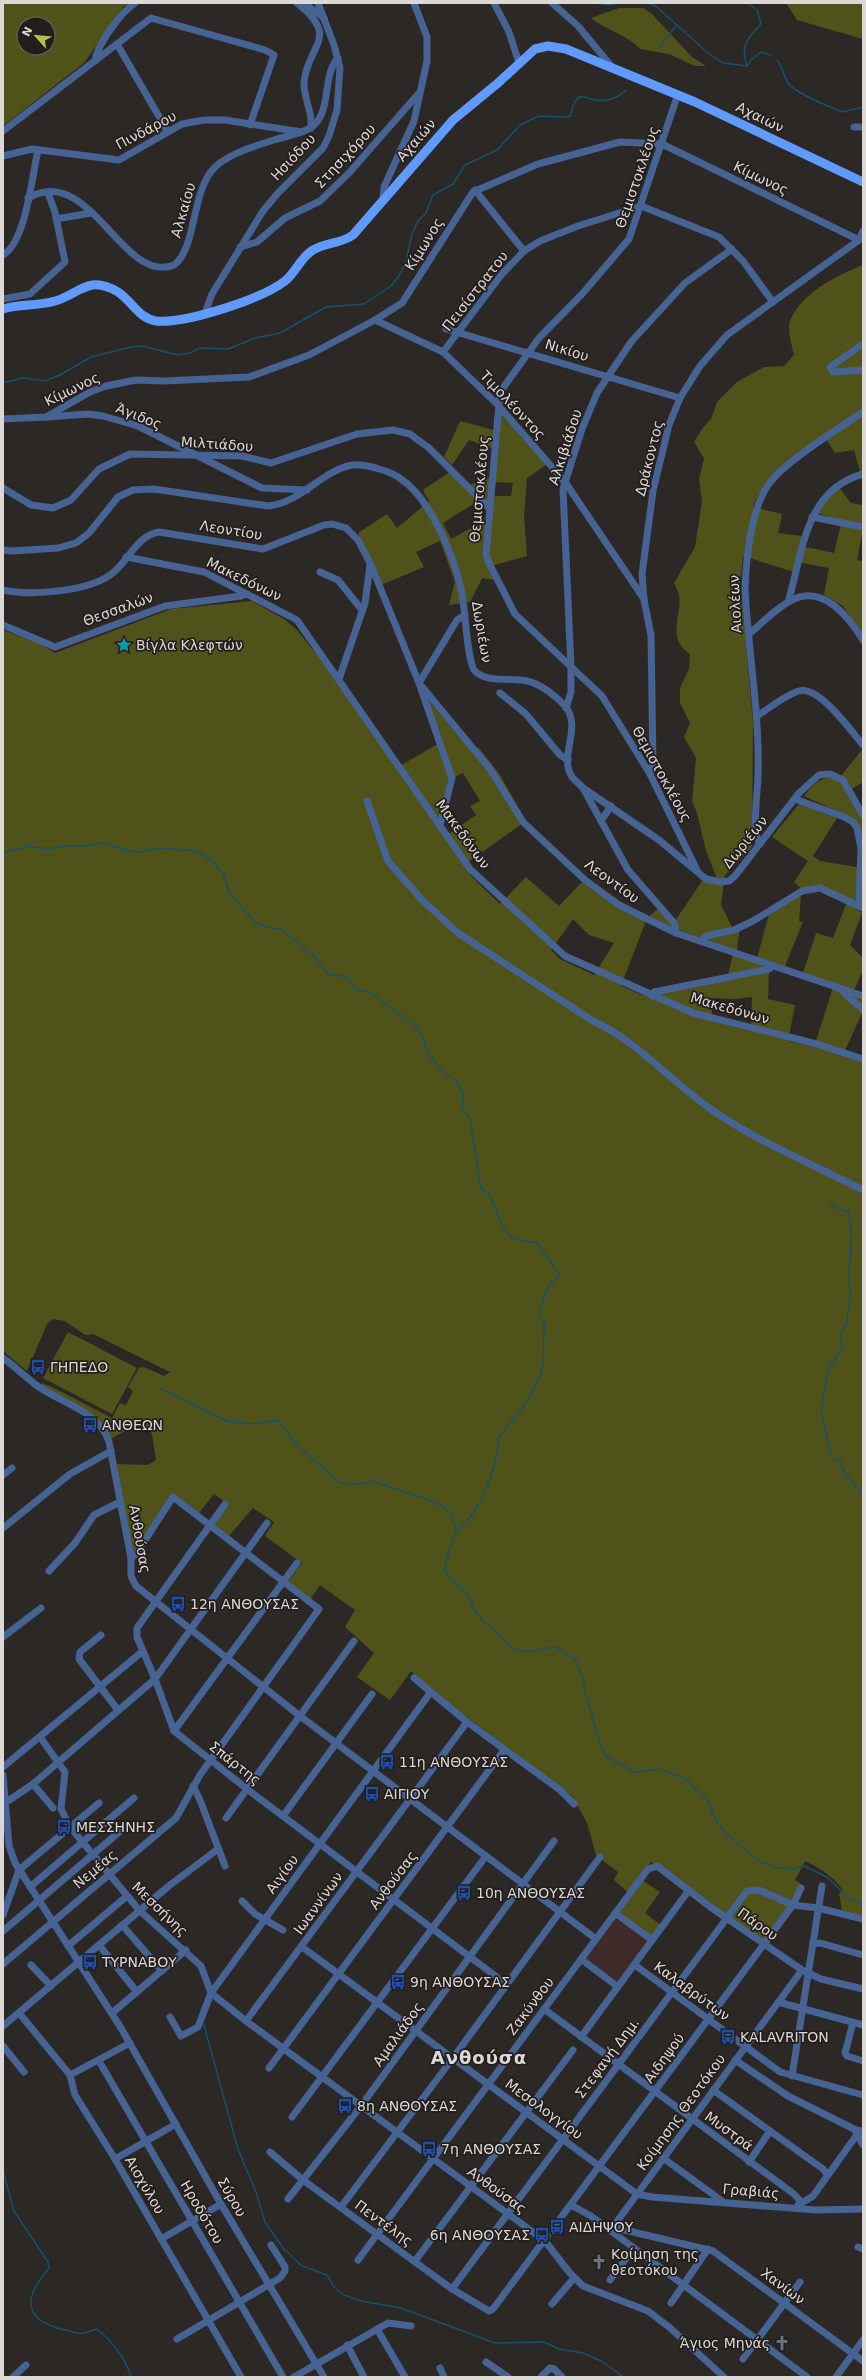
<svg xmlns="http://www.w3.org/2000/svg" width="866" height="2380" font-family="'DejaVu Sans',sans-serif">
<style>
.education{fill:#3e2a28}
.green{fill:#505319;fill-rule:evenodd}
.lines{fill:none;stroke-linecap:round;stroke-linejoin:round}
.stream{stroke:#15526e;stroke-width:1.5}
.minor{stroke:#466393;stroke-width:7}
.major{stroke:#609afd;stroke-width:9}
.labels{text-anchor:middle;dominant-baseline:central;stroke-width:3.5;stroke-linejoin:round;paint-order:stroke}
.street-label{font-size:14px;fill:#dbd8d6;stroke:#231e1c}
.poi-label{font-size:14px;fill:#dbd8d6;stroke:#231e1c;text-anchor:start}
.district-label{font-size:18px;font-weight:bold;letter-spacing:1px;fill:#dbd8d6;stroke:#231e1c}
</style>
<rect width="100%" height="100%" fill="#2c2826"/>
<polygon class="education" points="616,1918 648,1941 617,1984 585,1960"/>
<g class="green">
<path d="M3,3H129L123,7L84,63L3,126ZM24,24H48V48H24Z"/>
<polygon points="786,3 863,3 863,39 797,20"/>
<path d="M619,8H643L651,13L692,57L706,66H695L669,54L640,49C631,37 606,30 591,18Z"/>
<path d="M863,265V471H860L854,450L835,453L824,436C793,456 767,470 753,507L782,514L778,533L802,536L801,546L834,553L842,520L816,513L828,496L840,489L851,503L863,505V530L857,560L863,561V635L843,606L824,595L829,568L797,562L794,572L743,556L740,581L753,721L752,847L725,875L721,905L734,931L740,928L736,956L756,962L769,914L801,894L799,921L803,922L785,966L772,964L769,973L768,999L795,1005L788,1041L814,1047L834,984L803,973L816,933L833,938L847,902L862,913L850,945L863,958V970L852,995L863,999V1011L843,1055L863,1062V1916L842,1910L839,1894L843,1890C834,1877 819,1867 805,1861L795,1880L801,1884L793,1901L764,1941L708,1904L651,1862L639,1878L660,1892L645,1913L662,1926L653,1939L619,1914L632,1896L614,1880L618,1872L596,1855L587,1823L572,1796L432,1691L411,1671L390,1700L357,1677L374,1653L345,1627L355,1610L320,1585L310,1600L288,1582L302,1563L265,1536L274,1522L253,1508L228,1537L213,1523L228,1504L214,1494L199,1513L176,1495L171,1496L132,1554L116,1464L148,1465L156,1460L152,1434L143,1421L110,1439L104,1427L41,1384L42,1383L52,1387L112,1418L120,1403L126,1405L133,1391L128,1387L139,1368L144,1367L164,1376L170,1372L93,1334L85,1335L65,1321L53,1319L47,1324L27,1371L3,1351V630L38,643L55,653L171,609L252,601L284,619L297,630L334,676L398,767L443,741L427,699L473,753L479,748L500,775L526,821L464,865L472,877L500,904L526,877L559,906L582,882L593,890L597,885L621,904L647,918L658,909L673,924L706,875L718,881L706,851L697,813L692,801L696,758L684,737L690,723L680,703V688L689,669L690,654C665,638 683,613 679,595C678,591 676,587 674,583L695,547L702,502L699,479L704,458L694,442L702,429L711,419L717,402L737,382L764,367L784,366L794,355C792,346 787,331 790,321C802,292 836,276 863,265ZM463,773L480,801L470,806L476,815L446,836L438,824L448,780ZM647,918L734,950L727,979L642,995L621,986ZM573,919L589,935L614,943L594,975L560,959L551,950ZM752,997L751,1031L711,1021L713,998L734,999Z"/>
<path d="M497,406L550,462L527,478L524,517L527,556L488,567L494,580L482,578L470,602L449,605L455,582L440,541L416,552L424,567L381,585L358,533L387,514L397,528L429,501L423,490L451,471L465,487L494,476L497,450L469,440L452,465L444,457L460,421L494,430ZM491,482L513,483L511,496H490ZM478,501L488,512V519L451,539L443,523Z"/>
<path d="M863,749V782L847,792L863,820V874L855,901L828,889L801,888L794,882L808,861L772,837L799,804L837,818L813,856L820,861L862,868L854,819L804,796C815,783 822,774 840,780L843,773Z"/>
<polygon points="68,1332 137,1368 112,1414 43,1378"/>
</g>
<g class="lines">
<g class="stream">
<polyline points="596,3 610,5 617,3"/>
<polyline points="649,3 657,7 708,53 723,63 747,66 751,60 761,52 771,55"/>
<polyline points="659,47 676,26"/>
<path d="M777,60C782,66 784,76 788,83C795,93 830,107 843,112L863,107"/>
<path d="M747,66C740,45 747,39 761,24L757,10L747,3"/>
<path d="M3,383L23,378L45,381L60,375L91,357L131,347L142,346L178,355L190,353L200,348L228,349L255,338L280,333L326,307L364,304L391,286L399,276L406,261L412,234L418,221L426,213L433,195L453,184L465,165L497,150L520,125L539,116L563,117L570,116L574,103L579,97C586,96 588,99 595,100C606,102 618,98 626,90"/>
<path d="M3,853L29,846L36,848H55L65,846H89L100,842L126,850L141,852L159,848L195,851L210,859L223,873L230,894L255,922L266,927L281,929L313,955L328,974L347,977L356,990L369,992L415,1025L424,1039L426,1051L442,1071L456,1081L463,1092L462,1108L470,1119L481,1189L489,1193L503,1228L513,1238L537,1243L560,1275L549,1285L539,1312L545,1325C542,1339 545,1351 543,1365C537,1393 516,1416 498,1438C500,1458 485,1495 474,1512C469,1520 461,1525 456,1533C450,1544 447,1559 444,1571L468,1595L473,1607L483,1621L495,1630L512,1649L527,1652L553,1647L560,1649L575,1659L583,1678L586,1695L602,1750L607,1757L634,1772L659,1769L684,1778L707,1799L716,1821L729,1836L760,1862L775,1867L793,1869L804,1866L827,1877L849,1898L863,1905"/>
<path d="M830,1202L834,1207L848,1212C855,1234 849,1254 849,1277C849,1284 851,1291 850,1298C850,1307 846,1311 848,1320L841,1334L842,1348L828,1369L821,1413L832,1459L841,1461C842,1475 855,1485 863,1494"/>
<path d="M161,1389L229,1422L255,1424L277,1420C287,1429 292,1441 301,1449C315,1461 327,1470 339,1483L359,1484L371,1481L427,1499L444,1507L451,1514L457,1532"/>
<polyline points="204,2025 238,2149 256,2192 265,2222 283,2248 302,2266 327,2275 334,2287 344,2295 361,2301 401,2308 495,2343 544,2342 559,2349 583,2353 601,2361 624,2377"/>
<path d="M3,2171L14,2211L48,2262L49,2268C26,2295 20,2318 61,2329C68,2330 78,2335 85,2333C89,2332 92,2330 97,2329C112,2341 126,2359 131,2377"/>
</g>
<g class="minor">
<path d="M297,3C341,38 308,44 304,82C303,97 313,112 311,128"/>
<polyline points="304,3 324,18"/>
<polyline points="494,3 509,32 519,63"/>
<polyline points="552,3 578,26 612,67"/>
<polyline points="117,44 168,132"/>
<path d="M95,61C97,45 121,12 135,3"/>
<polyline points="678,94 629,239 583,293 539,338 500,392 486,554 488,561 515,614 602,696 650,774 697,870"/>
<polyline points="854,127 863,127"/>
<polyline points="3,131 151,18 265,50 274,55 250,125"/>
<polyline points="3,156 32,149 119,160 182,124 204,120 225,120 301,132"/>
<polyline points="475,190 524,251"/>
<path d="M28,198C90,162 123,286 174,265C195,250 192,198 210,173C221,156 254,146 274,140C286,136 303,134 313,126C332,110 322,75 338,58"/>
<polyline points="383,201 384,187 414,121 427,61 427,37 414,3"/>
<polyline points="56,219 91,213"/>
<polyline points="240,247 257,242 285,218 320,201 349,173 419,93"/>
<path d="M3,255C26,242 32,176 38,150"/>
<polyline points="3,299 30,294 65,262 55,212 48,193"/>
<polyline points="205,313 212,294 263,211 278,193 323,148 329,136 337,110 340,68 334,45 318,3"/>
<polyline points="375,320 443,352 498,405 565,482 644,599"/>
<polyline points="446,329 680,398"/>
<polyline points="863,344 830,367 833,372 863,370"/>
<polyline points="443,352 502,274 524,251 540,241 578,226 641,206 719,237 743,261 773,302"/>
<polyline points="47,417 88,414 103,416 138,426 262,488 307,490"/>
<polyline points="3,419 46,417 90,392 106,386 136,380 164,381 249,377 309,355 375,320 402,303 473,192 538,164 620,142 662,144 859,240"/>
<polyline points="3,488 31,505 53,508 71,500 99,469 130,454 242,456 271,463 357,434 393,430 410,434 429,448 490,509"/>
<polyline points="812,517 863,527"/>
<path d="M3,550L12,551L58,548L76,543L89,533L118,497L133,490L154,489L268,506C301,503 321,471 352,465C360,464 368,466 376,468C385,471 394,473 401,479C430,498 454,556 461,589C466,610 466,654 474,670C486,684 511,677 527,681C541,684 556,696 565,706C583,727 558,756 572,777C575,781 580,784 583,788L659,840L706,879L721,882L729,881L735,876L799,793L819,775L830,774L843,780L863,815"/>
<polyline points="126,557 204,572 297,620 470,869 565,956 693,1013 817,1044 863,1059"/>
<polyline points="320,572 338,580 362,610"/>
<path d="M3,590C31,596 93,592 115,571C130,558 137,536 159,532L263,549L324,525L332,524L346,528L358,540L371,565L419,683L452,778L440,826"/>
<path d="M788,602C803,554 804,490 863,474"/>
<polyline points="465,615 457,620 419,683 490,769 523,822 585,880 619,905 676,933 863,996"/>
<polyline points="3,625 55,647 165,606 241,596 247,594"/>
<path d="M749,634C762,623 776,608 792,600C823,584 849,617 863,640"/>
<polyline points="339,679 365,603 370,565"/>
<polyline points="500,693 526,714 560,755 568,760"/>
<polyline points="566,708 571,692 571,667 563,489 582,429 597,393 631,342 685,283 732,249"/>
<path d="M757,716C770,708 785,695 799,691C819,685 851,731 863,745"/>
<polyline points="650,774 653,764 651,635 644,600 642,574 653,491 669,425 680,398 700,366 727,335 859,240 863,231"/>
<polyline points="583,788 628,870 675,924 676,933"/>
<polyline points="795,799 844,817 853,822 857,828 861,848 859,904"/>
<path d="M367,801L388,861L422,900L458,933L593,1021C639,1042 671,1082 712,1110C760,1143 812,1164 863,1190"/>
<polyline points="601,821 611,806"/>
<path d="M760,844C751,831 758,792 758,775C760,713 748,651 745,589C746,559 751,510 768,485C784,462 838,429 863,412"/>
<polyline points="701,941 706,936 734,930 753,921 802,891 820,888 863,908"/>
<polyline points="841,989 847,996 863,1009"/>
<polyline points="652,996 654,992 769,969 773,966"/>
<path d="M3,1358C16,1367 26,1378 39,1387C62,1403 100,1412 109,1442L131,1558V1576L136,1586L300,1716L596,1939"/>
<polyline points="3,1475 12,1468"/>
<polyline points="225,1504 137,1628 137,1637 155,1679 174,1731 247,1789 506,1984"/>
<polyline points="3,1528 70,1474 111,1451"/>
<polyline points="49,1571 75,1543 94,1515 120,1502"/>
<polyline points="101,1635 80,1652 79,1659 118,1710"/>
<polyline points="3,1637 41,1608"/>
<polyline points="414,1678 467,1722 560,1790 574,1804"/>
<polyline points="174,1731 297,1563"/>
<polyline points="40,1737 65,1772 61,1809 70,1827 140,1911 201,1966 211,1993 246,2021 545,2241 569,2272 583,2286 648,2311 669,2327 724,2377"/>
<polyline points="3,1767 143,1651"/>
<polyline points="3,1775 9,1846 15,1863 121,2028 221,2204 324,2377"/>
<polyline points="33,1784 53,1808"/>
<polyline points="193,1786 200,1800 225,1866"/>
<polyline points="5,1803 33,1784 155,1679 267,1523"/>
<polyline points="283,1816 372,1694"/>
<polyline points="226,1818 354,1641"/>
<polyline points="30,1887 134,1798"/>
<polyline points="242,1901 255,1914 283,1930"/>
<polyline points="615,1913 652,1940"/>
<polyline points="3,1915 19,1870 99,1803"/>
<polyline points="122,1925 162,1971"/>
<polyline points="3,1931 125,1827"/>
<polyline points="813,1944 820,1943 863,1955"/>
<polyline points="99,1945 137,1992"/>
<polyline points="68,1946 127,1896"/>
<polyline points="302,1947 637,2194 652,2197 816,2210 863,2209"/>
<polyline points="581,1959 618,1987"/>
<polyline points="3,1964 176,1818 200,1775 319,1609 173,1497 136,1554 131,1558"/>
<polyline points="31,1965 51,1986"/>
<polyline points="635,1965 780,2072 863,2095"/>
<polyline points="778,2002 863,2025"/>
<polyline points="544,2009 794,2194 802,2203"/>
<polyline points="19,2013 70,2075 75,2095 115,2159 241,2377"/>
<polyline points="112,2013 186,1950"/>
<polyline points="170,2017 181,2036 198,2027 211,1993 430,1693"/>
<polyline points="246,2021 467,1722"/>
<polyline points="853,2023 845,2053 847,2056 863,2061"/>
<polyline points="3,2026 170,1885 218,1849"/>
<polyline points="581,2037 689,1890"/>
<polyline points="3,2046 24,2072"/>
<polyline points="735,2060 788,2096 856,2130 863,2131"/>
<polyline points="99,2061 283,2377"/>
<polyline points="269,2068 504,1750"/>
<polyline points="70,2075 130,2043"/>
<polyline points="792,2076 822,1886"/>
<polyline points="713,2090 823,2169 828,2175"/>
<polyline points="292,2117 486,1856"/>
<polyline points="856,2132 863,2145"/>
<polyline points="270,2152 303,2180 452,2289 489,2311 493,2309 793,1905 801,1888"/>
<polyline points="663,2158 722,2201"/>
<polyline points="115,2159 176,2124"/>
<polyline points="749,2162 770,2131"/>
<polyline points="288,2199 361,2106 554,1841"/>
<polyline points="571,2205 591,2216 807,2377"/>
<polyline points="798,2205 813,2196 856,2136"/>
<polyline points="341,2207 453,2058 600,1857"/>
<polyline points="612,2227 713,2251 863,2361"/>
<polyline points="610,2231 802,1970"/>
<polyline points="161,2239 221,2204"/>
<polyline points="858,2247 863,2249"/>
<polyline points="358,2260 648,1869 657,1866 709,1906 802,1970 821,1979 863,1989"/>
<polyline points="415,2261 573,2050"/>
<polyline points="610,2280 634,2248"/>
<polyline points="452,2289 747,1891 759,1890 793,1905 818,1908 863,1919"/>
<polyline points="671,2303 708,2249"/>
<polyline points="552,2304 574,2278"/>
<polyline points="377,2329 405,2377"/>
<polyline points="177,2339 280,2278 285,2271 285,2267 271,2245"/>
<polyline points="347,2345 364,2377"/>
<polyline points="743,2359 800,2282"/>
<polyline points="486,2362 508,2377"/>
<polyline points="440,2368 444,2377"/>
<polyline points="13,2377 26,2365"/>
<polyline points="294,2377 388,2323 411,2326"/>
<polyline points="541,2377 550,2368 554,2369 562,2377"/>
<polyline points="836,2377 863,2340"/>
</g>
<path class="major" d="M3,309C18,304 35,306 51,302C78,297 86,273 118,292C132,301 138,318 156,321C185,324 262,299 285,281C296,272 301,257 313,250C326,242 341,244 353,235L453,120L498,83L535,49L548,46L566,49L695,102L863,182"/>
</g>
<defs>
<g id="sight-bare" transform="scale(1.2)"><path d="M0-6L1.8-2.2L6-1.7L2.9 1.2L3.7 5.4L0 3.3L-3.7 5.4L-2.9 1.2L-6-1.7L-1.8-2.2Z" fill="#0f9aa8" stroke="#231e1c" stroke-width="2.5" paint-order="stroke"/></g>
<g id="bus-bare" transform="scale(1.2)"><path d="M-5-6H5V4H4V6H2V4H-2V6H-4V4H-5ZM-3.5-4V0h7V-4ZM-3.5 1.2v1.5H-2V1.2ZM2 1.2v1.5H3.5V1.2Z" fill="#1a4fb4" stroke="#231e1c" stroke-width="2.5" paint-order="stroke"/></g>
<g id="church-bare" transform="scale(1.2)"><path d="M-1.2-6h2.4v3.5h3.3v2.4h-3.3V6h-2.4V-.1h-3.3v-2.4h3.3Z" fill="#6b7280" stroke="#231e1c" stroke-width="2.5" paint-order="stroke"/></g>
</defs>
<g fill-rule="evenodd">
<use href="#sight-bare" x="124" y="645"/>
<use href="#bus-bare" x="38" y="1367"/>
<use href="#bus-bare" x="90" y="1425"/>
<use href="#bus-bare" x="178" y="1604"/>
<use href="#bus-bare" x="387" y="1762"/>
<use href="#bus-bare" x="372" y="1794"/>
<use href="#bus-bare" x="64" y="1827"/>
<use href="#bus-bare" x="464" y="1893"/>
<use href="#bus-bare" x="90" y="1962"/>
<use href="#bus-bare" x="398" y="1982"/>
<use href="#bus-bare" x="728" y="2037"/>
<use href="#bus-bare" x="345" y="2106"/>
<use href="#bus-bare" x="429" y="2149"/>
<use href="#bus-bare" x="557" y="2227"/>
<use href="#bus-bare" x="542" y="2235"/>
<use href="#church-bare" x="599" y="2262"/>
<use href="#church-bare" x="782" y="2343"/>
</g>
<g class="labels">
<g class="street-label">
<text transform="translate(760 117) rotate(26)">Αχαιών</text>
<text transform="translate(146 130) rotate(-28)">Πινδάρου</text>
<text transform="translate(416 140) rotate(-49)">Αχαιών</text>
<text transform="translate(345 156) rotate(-47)">Στησιχόρου</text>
<text transform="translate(293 157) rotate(-47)">Ησιόδου</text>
<text transform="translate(637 177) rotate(-71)">Θεμιστοκλέους</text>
<text transform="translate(761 178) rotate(26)">Κίμωνος</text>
<text transform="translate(183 210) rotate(-74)">Αλκαίου</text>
<text transform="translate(424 244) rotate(-58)">Κίμωνος</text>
<text transform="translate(475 291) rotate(-52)">Πεισίστρατου</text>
<text transform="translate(567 350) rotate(17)">Νικίου</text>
<text transform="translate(72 389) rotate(-26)">Κίμωνος</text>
<text transform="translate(513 405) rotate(47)">Τιμολέοντος</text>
<text transform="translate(139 416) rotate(22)">Άγιδος</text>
<text transform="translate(217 444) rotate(4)">Μιλτιάδου</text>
<text transform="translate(565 447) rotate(-72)">Αλκιβιάδου</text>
<text transform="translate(649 458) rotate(-76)">Δράκοντος</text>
<text transform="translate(479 489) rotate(-85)">Θεμιστοκλέους</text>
<text transform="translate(231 530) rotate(9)">Λεοντίου</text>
<text transform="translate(244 579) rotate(26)">Μακεδόνων</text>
<text transform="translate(735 604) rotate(-93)">Αιολέων</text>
<text transform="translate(118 609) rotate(-20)">Θεσσαλών</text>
<text transform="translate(482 632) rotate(80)">Δωριέων</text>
<text transform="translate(662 774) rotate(61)">Θεμιστοκλέους</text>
<text transform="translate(463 834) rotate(54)">Μακεδόνων</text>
<text transform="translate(745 842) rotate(-51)">Δωριέων</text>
<text transform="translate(612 881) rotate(36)">Λεοντίου</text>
<text transform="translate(730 1008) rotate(16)">Μακεδόνων</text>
<text transform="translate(140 1539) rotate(80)">Ανθούσας</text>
<text transform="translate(235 1763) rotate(38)">Σπάρτης</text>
<text transform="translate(95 1869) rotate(-40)">Νεμέας</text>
<text transform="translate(282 1874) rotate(-54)">Αιγίου</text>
<text transform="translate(393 1880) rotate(-53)">Ανθούσας</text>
<text transform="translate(318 1903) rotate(-54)">Ιωαννίνων</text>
<text transform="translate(160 1909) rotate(44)">Μεσσήνης</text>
<text transform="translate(758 1924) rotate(35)">Πάρου</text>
<text transform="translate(692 1991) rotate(36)">Καλαβρύτων</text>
<text transform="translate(530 2006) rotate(-53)">Ζακύνθου</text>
<text transform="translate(398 2034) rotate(-54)">Αμαλιάδος</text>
<text transform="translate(607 2058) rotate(-53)">Στεφανή Δημ.</text>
<text transform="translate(664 2058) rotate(-54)">Αιδηψού</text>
<text transform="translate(544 2109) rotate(36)">Μεσολογγίου</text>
<text transform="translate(681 2112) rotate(-54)">Κοίμησης Θεοτόκου</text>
<text transform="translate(729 2131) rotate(36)">Μυστρά</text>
<text transform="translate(145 2185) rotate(60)">Αισχύλου</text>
<text transform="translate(497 2190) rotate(36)">Ανθούσας</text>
<text transform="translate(751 2191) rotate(5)">Γραβιάς</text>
<text transform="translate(232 2197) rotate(60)">Σύρου</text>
<text transform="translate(202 2212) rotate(60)">Ηροδότου</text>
<text transform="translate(384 2223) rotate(36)">Πεντέλης</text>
<text transform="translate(783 2286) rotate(37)">Χανίων</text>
</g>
<g class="poi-label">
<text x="136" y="645">Βίγλα Κλεφτών</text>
<text x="50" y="1367">ΓΗΠΕΔΟ</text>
<text x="102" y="1425">ΑΝΘΕΩΝ</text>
<text x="190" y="1604">12η ΑΝΘΟΥΣΑΣ</text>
<text x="399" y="1762">11η ΑΝΘΟΥΣΑΣ</text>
<text x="384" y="1794">ΑΙΓΙΟΥ</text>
<text x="76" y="1827">ΜΕΣΣΗΝΗΣ</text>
<text x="476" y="1893">10η ΑΝΘΟΥΣΑΣ</text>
<text x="102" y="1962">ΤΥΡΝΑΒΟΥ</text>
<text x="410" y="1982">9η ΑΝΘΟΥΣΑΣ</text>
<text x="740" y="2037">KALAVRITON</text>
<text x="357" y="2106">8η ΑΝΘΟΥΣΑΣ</text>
<text x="441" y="2149">7η ΑΝΘΟΥΣΑΣ</text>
<text x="569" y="2227">ΑΙΔΗΨΟΥ</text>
<text x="530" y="2235" text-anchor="end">6η ΑΝΘΟΥΣΑΣ</text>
<text x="611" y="2254">Κοίμηση της<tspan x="611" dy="16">θεοτόκου</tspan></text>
<text x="770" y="2343" text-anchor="end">Άγιος Μηνάς</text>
</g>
<g class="district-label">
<text x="479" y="2057">Ανθούσα</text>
</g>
</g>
<rect width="866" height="2380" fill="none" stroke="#dbd8d6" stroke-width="8"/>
<g transform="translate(36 36) rotate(297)"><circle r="19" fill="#231e1c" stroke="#6d6866"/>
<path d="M0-3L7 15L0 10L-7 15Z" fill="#b9c146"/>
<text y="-6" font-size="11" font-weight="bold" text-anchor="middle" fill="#dbd8d6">N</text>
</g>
</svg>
